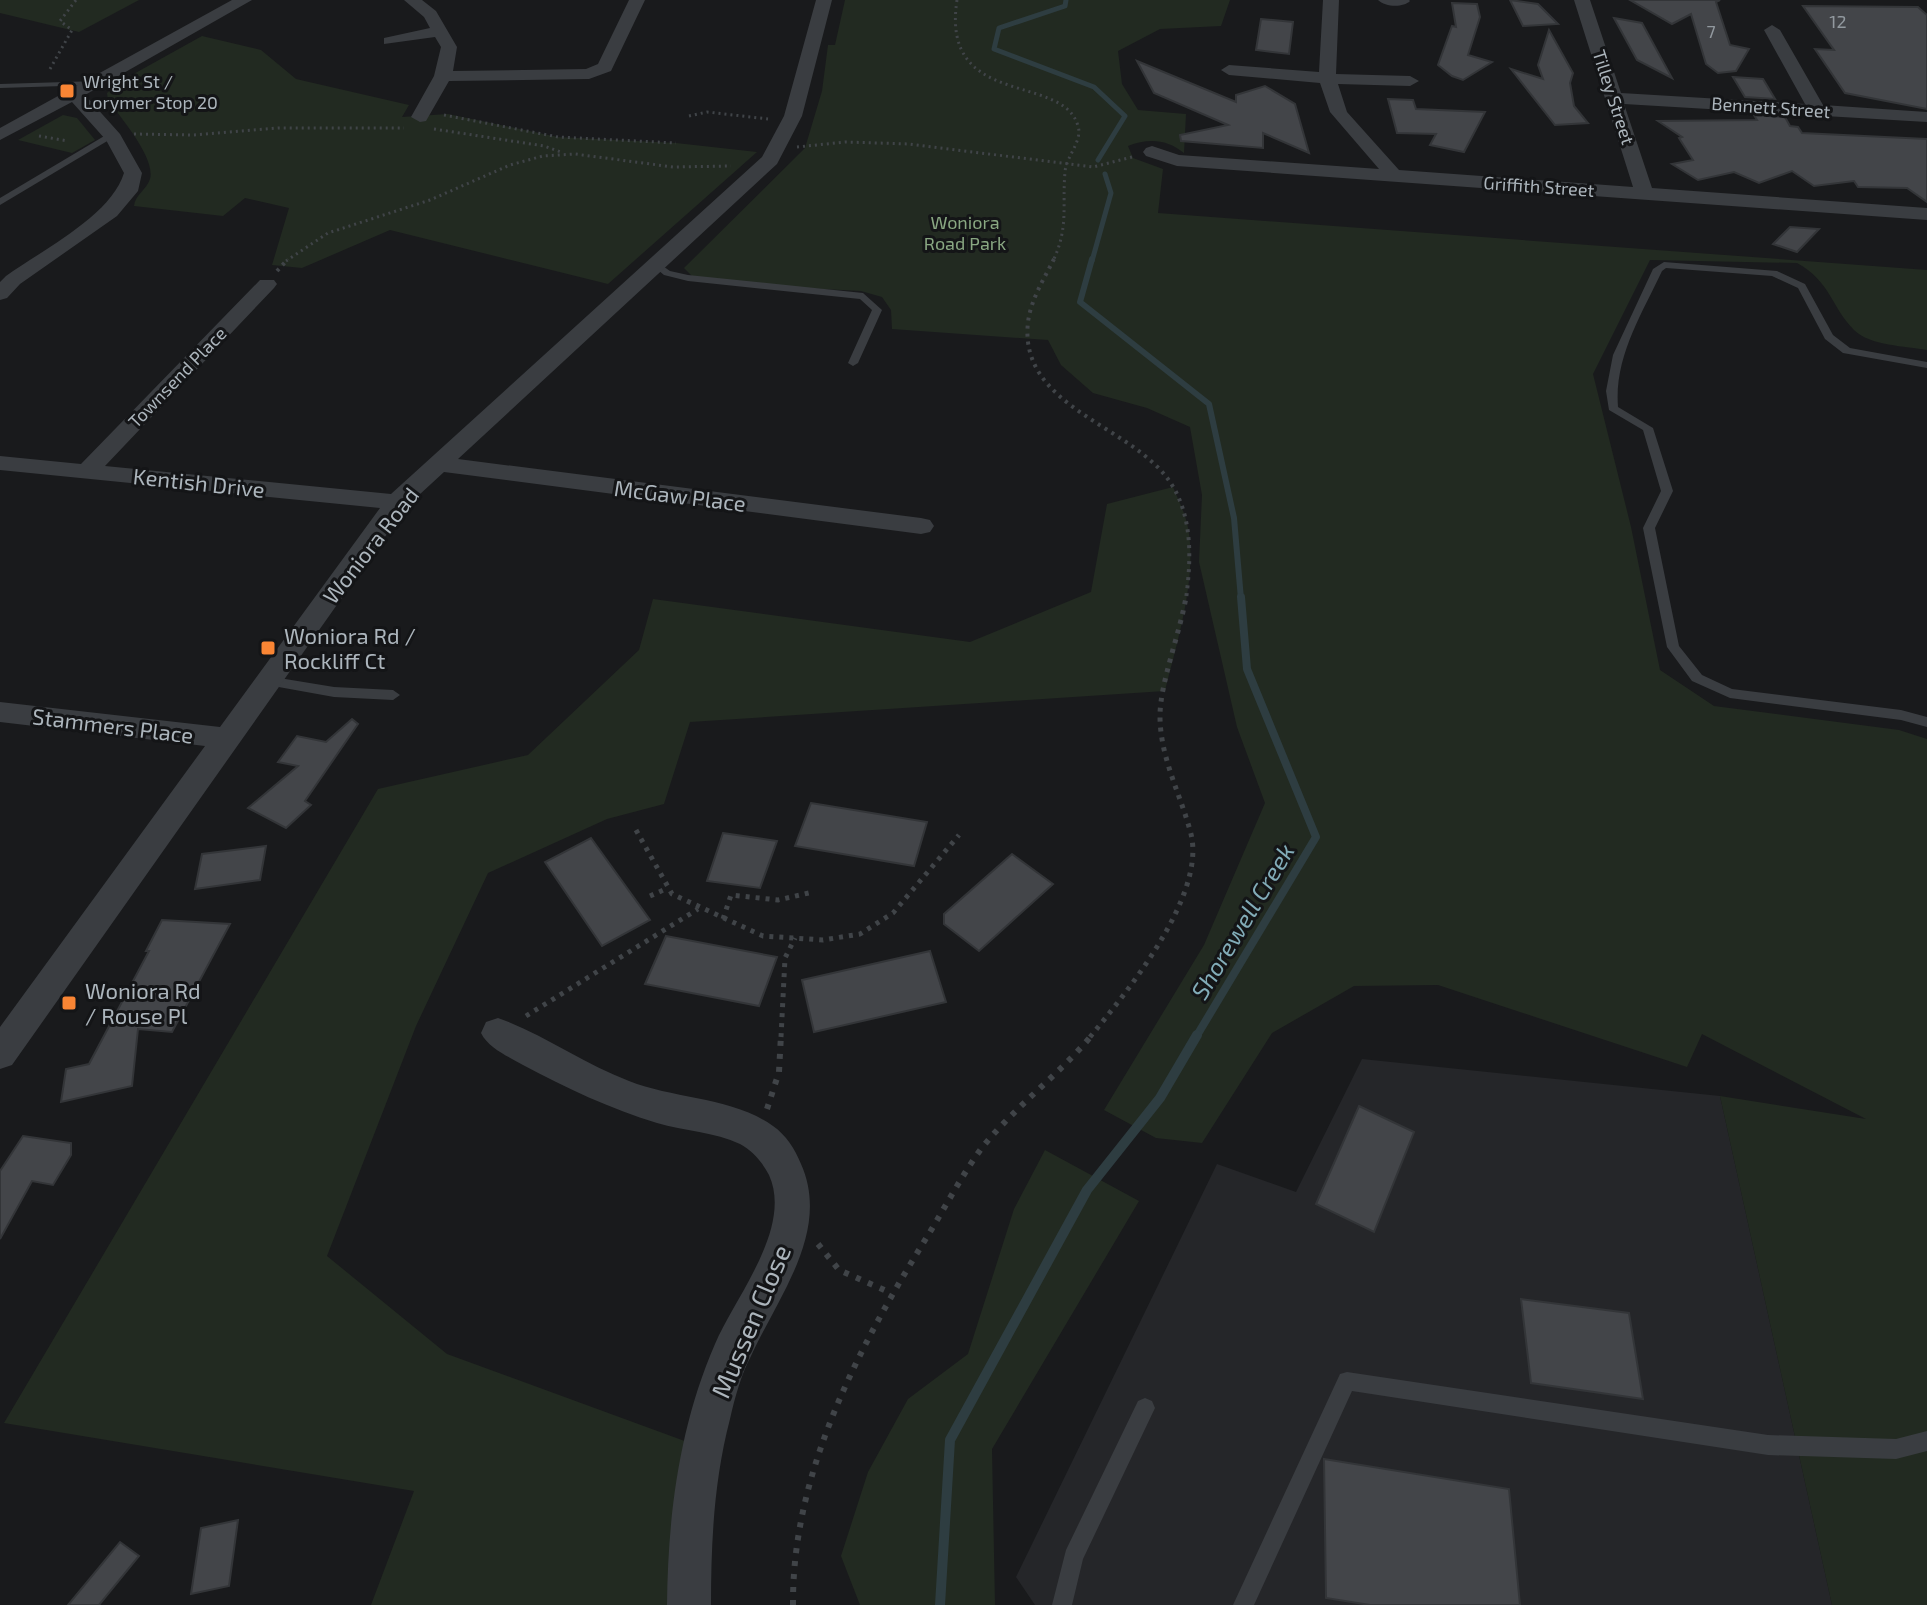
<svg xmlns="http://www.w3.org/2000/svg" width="1927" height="1605" font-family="'Exo 2',sans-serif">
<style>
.built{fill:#252629}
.green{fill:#222a21}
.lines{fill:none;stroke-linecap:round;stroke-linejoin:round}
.stream-far3{stroke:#2e3d41;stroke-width:5}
.stream-far2{stroke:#2e3d41;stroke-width:6}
.stream-far1{stroke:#2e3d41;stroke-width:8}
.stream{stroke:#2e3d41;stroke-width:10}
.building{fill:#434549;stroke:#333538;stroke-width:2}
.path-far3{stroke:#404448;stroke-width:3;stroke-dasharray:2 4;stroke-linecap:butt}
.path-far2{stroke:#404448;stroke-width:4;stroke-dasharray:3 5;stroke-linecap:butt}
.path-far1{stroke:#404448;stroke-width:5;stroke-dasharray:4 6;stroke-linecap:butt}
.path{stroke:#404448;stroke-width:6;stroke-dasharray:5 8;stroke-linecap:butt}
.lane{fill:#3a3d41;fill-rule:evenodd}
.street{fill:#3a3d41;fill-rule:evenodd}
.poi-dot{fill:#f98534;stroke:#141517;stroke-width:3}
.labels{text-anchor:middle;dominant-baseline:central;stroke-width:6;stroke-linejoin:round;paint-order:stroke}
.number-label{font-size:18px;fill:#92999f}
.far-poi-label{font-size:18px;fill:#acb5bc;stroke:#141517;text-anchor:start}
.far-street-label{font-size:18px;fill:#acb5bc;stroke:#141517}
.far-park-label{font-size:18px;fill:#89a782;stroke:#141517}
.street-label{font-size:22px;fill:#acb5bc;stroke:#141517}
.poi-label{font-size:22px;fill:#acb5bc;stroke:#141517;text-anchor:start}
.water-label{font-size:24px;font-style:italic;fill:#82acb8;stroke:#141517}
.near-street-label{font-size:26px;fill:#acb5bc;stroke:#141517}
</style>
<rect width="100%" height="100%" fill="#191a1c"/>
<polygon class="built" points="1362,1059 1720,1096 1832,1605 1035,1605 1016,1577 1217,1164 1296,1192"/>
<g class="green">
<polygon points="0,0 139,0 79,32 0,13"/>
<path d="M845,0H1230L1221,26L1160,29L1118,51L1122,84L1138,110L1186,114L1184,153C1167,139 1148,138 1128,146L1133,158L1163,169L1158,213L1927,270V350C1906,346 1870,346 1854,330C1830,305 1831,282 1797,263L1650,260L1593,374L1631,527L1660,670L1714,706L1899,730L1927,739V1605H1832L1720,1096L1866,1119L1702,1034L1687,1067L1438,985L1354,986L1272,1033L1202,1143L1156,1138L1104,1110L1204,945L1265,803L1237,727L1199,562L1202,495L1190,427L1147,408L1093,393L1061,365L1048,340L892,329L891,310L882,297L861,291L785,287L692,276L684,268L805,148L822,91L828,45H835Z"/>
<path d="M202,36L261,50L296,79L409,105L402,117L448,114L558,137L676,143L757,152L608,284L390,230L302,268L272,265L289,208L245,198L223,216L134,206C135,195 147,189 150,179C156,158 120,117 108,100L107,93L121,81Z"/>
<polygon points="63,115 77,118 95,140 72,153 18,140"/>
<path d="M1173,487C1178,499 1184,511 1187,523C1199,573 1177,642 1165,691L690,722L664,804L607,819L488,873L416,1026L327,1256L447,1354L701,1447L689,1605H371L414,1491L4,1423L378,789L528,755L639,650L653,599L970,642L1091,592L1107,504Z"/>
<polygon points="1045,1150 1139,1201 992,1449 995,1605 860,1605 841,1556 868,1472 908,1399 968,1354 1014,1209"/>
</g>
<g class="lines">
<g class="stream-far3">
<polyline points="1066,0 1065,6 999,28 994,49 1094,87 1125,116 1098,160"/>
<polyline points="1092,261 1111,193 1105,174"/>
</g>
<polyline class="stream-far2" points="1092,259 1080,302 1209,404 1234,518 1241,599"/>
<polyline class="stream-far1" points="1196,1037 1316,837 1247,669 1241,597"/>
<polyline class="stream" points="940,1605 950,1440 1087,1190 1160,1098 1197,1035"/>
</g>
<g class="building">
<polygon points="1510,0 1538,4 1558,24 1523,26"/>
<polygon points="1630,0 1720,0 1716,2 1730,45 1749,49 1736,71 1718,73 1706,64 1691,14 1672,24"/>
<polygon points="1452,3 1477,4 1480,17 1468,55 1492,62 1463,80 1452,76 1438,65 1452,26 1456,27"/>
<polygon points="1803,6 1918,7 1927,15 1927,109 1845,93 1815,49 1834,50"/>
<polygon points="1614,18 1642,23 1672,78 1637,60"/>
<polygon points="1261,19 1293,22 1289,54 1256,50"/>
<polygon points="1549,30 1573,73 1570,83 1574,106 1588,123 1555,125 1511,69 1543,79 1538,65"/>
<polygon points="1137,61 1236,102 1236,95 1265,86 1295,104 1309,153 1263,133 1263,148 1181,141 1180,135 1228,125 1154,93"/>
<polygon points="1733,77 1763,79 1775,99 1745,97"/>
<polygon points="1388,99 1413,100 1416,109 1485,112 1464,152 1430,145 1436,134 1397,133"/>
<polygon points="1754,115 1785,117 1790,126 1798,127 1802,133 1927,139 1927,202 1907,188 1858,187 1854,181 1814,186 1792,171 1759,183 1734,172 1698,180 1672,164 1693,160 1679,138 1682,137 1658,121 1757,120"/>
<polygon points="1790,227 1819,229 1797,252 1773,244"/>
<polygon points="352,719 358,724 305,801 311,805 286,828 248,808 298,766 278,762 297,736 326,742"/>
<polygon points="811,803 927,822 914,866 795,846"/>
<polygon points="723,833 777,841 760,888 707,881"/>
<polygon points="591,838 650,920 602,946 545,862"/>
<polygon points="266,846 260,880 195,889 202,854"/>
<polygon points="1012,854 1053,884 979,951 944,924 944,914"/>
<polygon points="162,920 230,924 172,1032 138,1029 132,1086 61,1102 66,1069 89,1064 149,951 146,951"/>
<polygon points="666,936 777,957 759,1006 645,984"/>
<polygon points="930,951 946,1002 814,1032 802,980"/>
<polygon points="1359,1106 1414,1132 1374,1232 1316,1204"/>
<polygon points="23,1136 71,1143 71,1155 53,1185 32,1181 0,1239 0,1171"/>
<polygon points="1521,1299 1629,1313 1643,1399 1531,1383"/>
<polygon points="1324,1459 1509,1489 1520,1605 1370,1605 1326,1598"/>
<polygon points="238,1520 229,1586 191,1594 201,1528"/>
<polygon points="120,1542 139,1556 99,1605 68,1605"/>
</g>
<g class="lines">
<g class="path-far3">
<path d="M957,0C940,110 1063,72 1078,126C1083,140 1066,157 1065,172C1062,207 1069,227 1053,261"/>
<polyline points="50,69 72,30 60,21 76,0"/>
<polyline points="444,115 558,137 676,143"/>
<polyline points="689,116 707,112 768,119"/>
<polyline points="434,129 544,146 561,152"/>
<polyline points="134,134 193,135 278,128 404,128"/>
<polyline points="39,136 68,141"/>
<polyline points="797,147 845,142 909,144 1093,167 1132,157"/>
<polyline points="286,261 328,233 430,200 510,165 543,156 575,154 673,167 731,166"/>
</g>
<g class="path-far2">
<path d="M1054,259C1044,279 1031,299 1028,322C1018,409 1135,425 1172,485C1193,519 1191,561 1186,599"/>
<polyline points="277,271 288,259"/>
</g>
<g class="path-far1">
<polyline points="636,830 672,894 763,936 823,940 860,934 893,913 959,835"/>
<polyline points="650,896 668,888"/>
<polyline points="723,919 731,895 778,900 813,892"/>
<polyline points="526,1016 698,909"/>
<polyline points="781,1037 785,958 795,938"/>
<path d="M1090,1037C1127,992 1206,896 1191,834C1181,795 1160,758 1160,716C1160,683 1180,633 1186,597"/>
</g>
<g class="path">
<polyline points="767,1109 779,1072 781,1035"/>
<polyline points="818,1244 839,1270 891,1293"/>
<path d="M793,1605C792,1470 861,1343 930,1232C947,1204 962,1175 981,1149C1014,1107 1058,1076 1092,1035"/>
</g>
<g class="lane">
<polygon points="98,81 99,83 95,85 0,88 0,84"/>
<polygon points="111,132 115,135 114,137 0,205 0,198"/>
<polygon points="657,262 670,271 688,275 863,293 882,310 858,363 853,366 848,363 872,310 860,299 688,281 664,275 652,265"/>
<path d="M1664,262L1777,271L1805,284L1833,335L1850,348L1927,362V368L1843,353L1825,339L1798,288L1772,276L1666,268L1662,271C1642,314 1614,357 1618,407L1653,428L1673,491L1655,528L1679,646L1702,675L1732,689L1901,710L1927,717V727L1901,720L1730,698L1692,681L1667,647L1643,528L1661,491L1643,430L1609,410L1606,391L1613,355L1653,269Z"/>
<polygon points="267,676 334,687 393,690 400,695 393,700 334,697 262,684 261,681"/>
<polygon points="1347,1372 1768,1435 1896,1439 1927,1431 1927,1451 1896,1459 1768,1455 1352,1391 1254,1605 1233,1605 1340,1374"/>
<polygon points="1145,1398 1152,1401 1155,1408 1083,1559 1072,1605 1052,1605 1066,1550 1138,1401"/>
</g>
<g class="street">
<path d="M232,0H252L85,95L120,134L142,173L138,191L117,216L20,284L7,298L0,300V282L6,276C42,250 111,216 124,173L106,140L72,102L0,140V128Z"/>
<polygon points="404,0 422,0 436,11 457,47 453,71 586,69 598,64 629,0 645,0 611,71 589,79 449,81 426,121 420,122 411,117 434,76 441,47 435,37 384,44 384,38 430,28 424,17"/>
<polygon points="816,0 832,0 802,116 777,164 458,459 921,518 930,520 934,526 930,532 921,534 444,472 406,507 12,1065 0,1069 0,1027 205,746 0,722 0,702 220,727 380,508 0,470 0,456 81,464 260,280 274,280 277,284 274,288 105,466 391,494 762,157 784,116"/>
<polygon points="1323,0 1339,0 1336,74 1410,76 1419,81 1410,86 1338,84 1347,112 1399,170 1633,187 1574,0 1590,0 1621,93 1805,104 1764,30 1772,25 1780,30 1823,105 1927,112 1927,122 1624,104 1652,188 1927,208 1927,220 1177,166 1146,156 1143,152 1146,148 1152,146 1179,155 1379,169 1330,112 1320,83 1229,75 1221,70 1229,65 1319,72"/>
<path d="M1378,0H1409L1410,1C1403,8 1385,7 1378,0Z"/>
<path d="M498,1018C543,1034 584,1064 629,1081C674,1099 733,1097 773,1126C786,1135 795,1149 801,1164C831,1231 778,1297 751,1356C741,1375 735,1397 730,1419C714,1480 711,1542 711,1605H667C668,1515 679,1427 715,1344C735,1297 793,1228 769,1175C763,1163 752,1150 740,1144C715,1132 684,1131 657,1123C611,1109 566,1088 523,1065C508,1056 489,1049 481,1033L486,1022Z"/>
</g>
</g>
<g class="poi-dot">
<rect x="59" y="83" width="16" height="16" rx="4"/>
<rect x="260" y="640" width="16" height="16" rx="4"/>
<rect x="61" y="995" width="16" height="16" rx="4"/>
</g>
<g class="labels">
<g class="number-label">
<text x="1838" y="21">12</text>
<text x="1711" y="31">7</text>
</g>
<g class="far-poi-label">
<text x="83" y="81">Wright St /<tspan x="83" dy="21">Lorymer Stop 20</tspan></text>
</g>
<g class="far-street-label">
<text transform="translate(1614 97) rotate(72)">Tilley Street</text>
<text transform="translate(1771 107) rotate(4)">Bennett Street</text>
<text transform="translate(1539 186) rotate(4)">Griffith Street</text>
<text transform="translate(177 377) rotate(-46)">Townsend Place</text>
</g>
<g class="far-park-label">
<text x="965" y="222">Woniora<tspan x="965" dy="21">Road Park</tspan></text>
</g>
<g class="street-label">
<text transform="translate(199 482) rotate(6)">Kentish Drive</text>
<text transform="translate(680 495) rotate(7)">McGaw Place</text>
<text transform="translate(370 545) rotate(-52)">Woniora Road</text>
<text transform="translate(113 725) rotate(7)">Stammers Place</text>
</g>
<g class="poi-label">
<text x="284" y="635">Woniora Rd /<tspan x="284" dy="25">Rockliff Ct</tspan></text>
<text x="85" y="990">Woniora Rd<tspan x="85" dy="25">/ Rouse Pl</tspan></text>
</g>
<g class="water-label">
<text transform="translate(1242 921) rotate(-59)">Shorewell Creek</text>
</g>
<g class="near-street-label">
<text transform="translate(750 1321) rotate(-67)">Mussen Close</text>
</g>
</g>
</svg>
